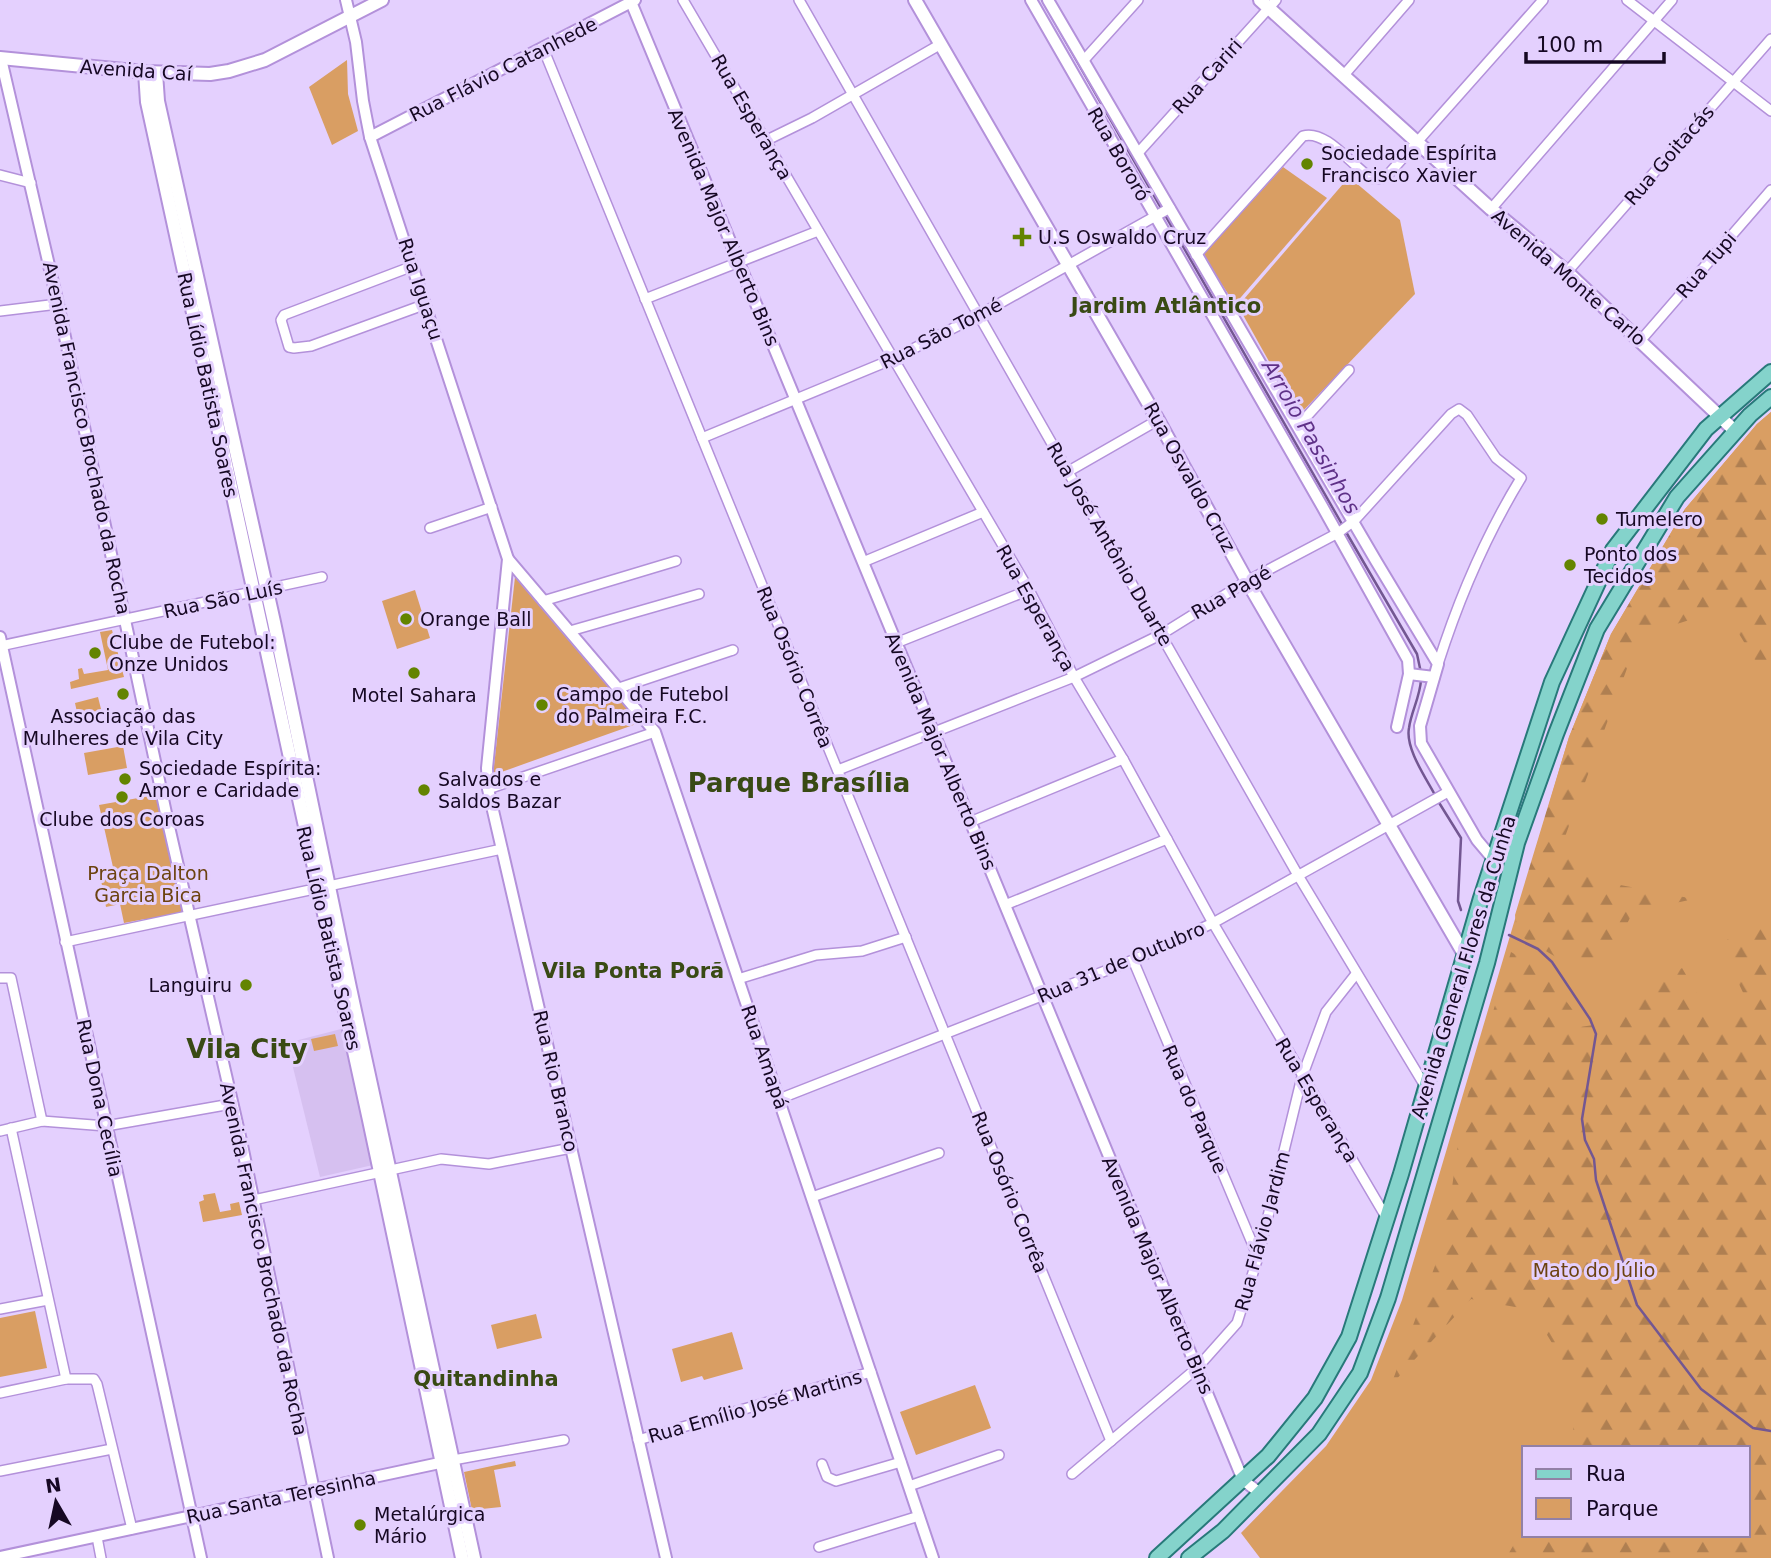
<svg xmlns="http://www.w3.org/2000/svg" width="1771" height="1558" font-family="'DejaVu Sans',sans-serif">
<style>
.built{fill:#d6c0f0}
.green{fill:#d99e63;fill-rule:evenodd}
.forest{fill:url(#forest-firs)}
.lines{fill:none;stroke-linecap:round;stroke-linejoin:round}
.stream{stroke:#735792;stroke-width:2.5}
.minor-casing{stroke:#b391da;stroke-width:12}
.tertiary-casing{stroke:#b391da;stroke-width:14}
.secondary-casing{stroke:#b391da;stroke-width:16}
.primary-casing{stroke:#28797a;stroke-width:18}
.minor{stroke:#fff;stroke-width:9}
.tertiary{stroke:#fff;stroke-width:10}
.secondary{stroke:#fff;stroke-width:12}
.primary{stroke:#84d3cb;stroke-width:14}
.poi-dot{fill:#638400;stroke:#e4d0fe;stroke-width:2.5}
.labels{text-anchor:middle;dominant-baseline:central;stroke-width:6;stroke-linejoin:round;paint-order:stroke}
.street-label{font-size:19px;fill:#160823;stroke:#e4d0fe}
.poi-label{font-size:19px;fill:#160823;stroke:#e4d0fe;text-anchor:start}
.park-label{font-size:19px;fill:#6c4210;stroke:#e4d0fe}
.neighbourhood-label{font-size:21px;font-weight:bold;fill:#394a14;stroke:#e4d0fe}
.water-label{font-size:21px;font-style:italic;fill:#5f3188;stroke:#e4d0fe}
.district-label{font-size:26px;font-weight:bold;fill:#394a14;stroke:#e4d0fe}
</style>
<defs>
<pattern id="forest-firs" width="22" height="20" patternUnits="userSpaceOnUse" patternTransform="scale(1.75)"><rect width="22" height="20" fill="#d99e63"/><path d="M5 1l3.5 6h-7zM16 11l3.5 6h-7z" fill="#af7f51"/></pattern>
</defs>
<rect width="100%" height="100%" fill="#e4d0fe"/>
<polygon class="built" points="341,1029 373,1165 320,1177 287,1043"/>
<g class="green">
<polygon points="347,60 348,94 358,131 332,145 309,87"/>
<polygon points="1283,167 1327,198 1235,304 1202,255"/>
<polygon points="1349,177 1400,220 1415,294 1299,415 1238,306"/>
<path d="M1771,412V1558H1260L1241,1533L1326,1446L1371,1380L1402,1300L1569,737L1611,634L1685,509L1757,424ZM1524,1448H1748V1535H1524Z"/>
<polygon points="515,577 639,723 493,775"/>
<polygon points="415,590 430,638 397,649 382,601"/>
<polygon points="112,630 124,677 71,689 70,682 79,679 78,669 82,668 84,674 108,670 100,632"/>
<polygon points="98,697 102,713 78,717 75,703"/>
<polygon points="123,746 127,768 88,775 84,753"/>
<polygon points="155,795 163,799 190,915 153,923 145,919 124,923 120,904 106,907 101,880 115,876 99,805"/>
<polygon points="335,1034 338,1046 314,1051 311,1039"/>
<polygon points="215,1193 220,1212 231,1210 230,1204 239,1202 242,1215 203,1222 199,1202 204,1200 203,1195"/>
<polygon points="35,1311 47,1368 0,1377 0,1318"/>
<polygon points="536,1314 542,1338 497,1349 491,1325"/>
<polygon points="732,1332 743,1369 704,1380 702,1376 681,1382 672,1349"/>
<polygon points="975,1385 991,1428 916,1455 900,1412"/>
<polygon points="515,1461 516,1466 494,1470 501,1507 472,1510 464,1472"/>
</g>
<g class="forest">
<polygon points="1771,412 1771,680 1767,680 1724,609 1639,636 1559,853 1615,884 1694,899 1633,912 1607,963 1556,957 1517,934 1515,915 1569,737 1611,634 1685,509 1757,424"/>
<polygon points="1771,914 1771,1558 1506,1558 1524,1527 1524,1535 1748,1535 1748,1448 1571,1448 1578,1386 1532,1310 1471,1299 1391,1385 1436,1263 1451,1195 1462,1115 1511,952 1546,973 1574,1012 1580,1027 1607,1023 1624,1003 1682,968 1711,1017 1748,1003 1720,944"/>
</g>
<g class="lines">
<g class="stream">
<polyline points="1042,0 1343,526"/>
<polyline points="1346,532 1417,654 1421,673"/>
<path d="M1421,680C1420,697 1411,712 1409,728C1405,748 1426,778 1435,795"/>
<polyline points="1438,801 1461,838 1458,901 1461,910"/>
<polyline points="1509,935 1538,949 1552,962 1590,1019 1596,1034 1582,1119 1585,1140 1594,1159 1596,1180 1637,1305 1701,1389 1753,1428 1771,1431"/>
</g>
<g class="minor-casing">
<g id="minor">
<polyline points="683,0 1029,590 1074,677 1123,759 1213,923 1386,1217"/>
<polyline points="799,0 1299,877 1425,1086"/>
<polyline points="1627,0 1771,111"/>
<polyline points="543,48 1111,1441"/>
<polyline points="1084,60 1138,0"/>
<polyline points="1344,75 1409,0"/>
<polyline points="765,141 812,118 941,44"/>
<polyline points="1138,153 1276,0"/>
<polyline points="0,175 31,183"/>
<polyline points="1491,209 1672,0"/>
<path d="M1196,255L1303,136C1326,129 1352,166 1371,178L1380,179L1386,177L1543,0"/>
<polyline points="413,266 284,315 281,320 289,347 294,348 311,346 426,304"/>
<polyline points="1567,272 1771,39"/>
<polyline points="645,299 818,231"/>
<polyline points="0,311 58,304"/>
<polyline points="1641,340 1771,190"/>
<polyline points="1298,426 1349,370"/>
<polyline points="702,438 893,359 979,315 1170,208"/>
<polyline points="1069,471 1158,420"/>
<polyline points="430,528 492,507"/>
<polyline points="863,562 983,512"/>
<polyline points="543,601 676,561"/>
<polyline points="570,631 699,594"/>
<polyline points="896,643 1029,590"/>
<polyline points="0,646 322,577"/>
<polyline points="619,688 733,650"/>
<path d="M838,770L1074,677L1162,634L1247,581L1338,533L1354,521L1451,414L1459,409L1467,415L1496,458L1521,478C1485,537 1459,598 1438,664"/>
<polyline points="488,789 655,732"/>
<polyline points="970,822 1123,759"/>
<polyline points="1005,905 1167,839"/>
<polyline points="65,942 502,849"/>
<polyline points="1133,960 1258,1257"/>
<polyline points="0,978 11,978 42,1121"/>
<polyline points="738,979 816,955 862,951 906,937"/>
<polyline points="779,1099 1133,960 1213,923 1448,792"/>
<polyline points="11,1128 66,1379"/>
<polyline points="0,1131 42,1121 106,1126 231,1104"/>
<polyline points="812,1197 939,1153"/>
<polyline points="253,1200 441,1159 489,1164 571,1148"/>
<polyline points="0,1309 48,1300"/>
<polyline points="0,1393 66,1379 94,1379 97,1384 132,1529"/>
<polyline points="638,1440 871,1372"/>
<polyline points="453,1460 564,1440"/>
<polyline points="822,1464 827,1477 836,1481 901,1462"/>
<polyline points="0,1471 112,1449"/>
<polyline points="1072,1474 1197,1368 1237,1323 1258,1257 1302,1077 1326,1012 1356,974"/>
<polyline points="909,1486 999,1455"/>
<polyline points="97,1537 101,1558"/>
<polyline points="819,1547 919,1516"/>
</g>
</g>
<g class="tertiary-casing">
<g id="tertiary">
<polyline points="346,0 356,42 363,101 370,137 508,559 487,768 488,789 666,1558"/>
<polyline points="1031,0 1322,506 1408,660 1409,674 1397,727"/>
<polyline points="1048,0 1376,561 1438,664 1420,726 1421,743 1477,840 1493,859"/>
<polyline points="631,2 1243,1480 1261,1494"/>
<polyline points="1,59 58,304 167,818 242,1145 328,1558"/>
<polyline points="370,137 635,0"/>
<polyline points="508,559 655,732 933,1558"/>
<polyline points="0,637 201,1558"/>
<polyline points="1409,674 1434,677"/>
<polyline points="0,1557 449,1461"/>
</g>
</g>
<g class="secondary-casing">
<g id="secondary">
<polyline points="915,0 1158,420 1247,581 1464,954"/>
<polyline points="1260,0 1491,209 1567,272 1735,431"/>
<polyline points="0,58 145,72 210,74 229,71 265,60 382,0"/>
<polyline points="145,72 147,102 369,1120 462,1558"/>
<polyline points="156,73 158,101 274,622 350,988 474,1558"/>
</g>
</g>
<g class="primary-casing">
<g id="primary">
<polyline points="1157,1558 1268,1456 1315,1398 1349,1337 1401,1174 1481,898 1552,682 1613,550 1706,429 1771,372"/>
<polyline points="1189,1558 1223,1531 1319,1434 1360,1373 1388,1298 1487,963 1517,843 1556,734 1597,629 1677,497 1750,415 1771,397"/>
</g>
</g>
<use href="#minor" class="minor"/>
<use href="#tertiary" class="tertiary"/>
<use href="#secondary" class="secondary"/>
<use href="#primary" class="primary"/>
</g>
<g class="poi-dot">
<circle cx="1307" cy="164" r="7"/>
<path d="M1018.5 226.5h7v7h7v7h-7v7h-7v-7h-7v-7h7z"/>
<circle cx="1602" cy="519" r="7"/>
<circle cx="1570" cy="565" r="7"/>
<circle cx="406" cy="619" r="7"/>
<circle cx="95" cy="653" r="7"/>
<circle cx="414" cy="673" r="7"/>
<circle cx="123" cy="694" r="7"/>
<circle cx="542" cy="705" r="7"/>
<circle cx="125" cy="779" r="7"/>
<circle cx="424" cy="790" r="7"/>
<circle cx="122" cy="797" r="7"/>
<circle cx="246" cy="985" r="7"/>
<circle cx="360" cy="1525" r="7"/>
</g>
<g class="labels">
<g class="street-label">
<text transform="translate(503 69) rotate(-27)">Rua Flávio Catanhede</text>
<text transform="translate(136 70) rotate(4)">Avenida Caí</text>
<text transform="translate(1207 76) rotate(-48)">Rua Cariri</text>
<text transform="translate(752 117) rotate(60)">Rua Esperança</text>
<text transform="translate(1119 154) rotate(60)">Rua Bororó</text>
<text transform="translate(1669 155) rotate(-49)">Rua Goitacás</text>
<text transform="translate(724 227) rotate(67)">Avenida Major Alberto Bins</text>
<text transform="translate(1706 265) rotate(-49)">Rua Tupi</text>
<text transform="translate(1569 277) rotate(41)">Avenida Monte Carlo</text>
<text transform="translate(421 289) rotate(72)">Rua Iguaçu</text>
<text transform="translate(941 333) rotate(-27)">Rua São Tomé</text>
<text transform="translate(208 385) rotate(78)">Rua Lídio Batista Soares</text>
<text transform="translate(87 438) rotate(78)">Avenida Francisco Brochado da Rocha</text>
<text transform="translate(1190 477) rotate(61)">Rua Osvaldo Cruz</text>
<text transform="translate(1110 544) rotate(60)">Rua José Antônio Duarte</text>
<text transform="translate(1231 592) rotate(-30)">Rua Pagé</text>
<text transform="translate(223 599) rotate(-12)">Rua São Luís</text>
<text transform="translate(1036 608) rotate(61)">Rua Esperança</text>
<text transform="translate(795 667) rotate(68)">Rua Osório Corrêa</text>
<text transform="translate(941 751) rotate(67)">Avenida Major Alberto Bins</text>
<text transform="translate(329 938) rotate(77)">Rua Lídio Batista Soares</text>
<text transform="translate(1121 962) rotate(-23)">Rua 31 de Outubro</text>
<text transform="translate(1463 967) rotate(-73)">Avenida General Flores da Cunha</text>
<text transform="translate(765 1057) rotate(71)">Rua Amapá</text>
<text transform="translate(556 1081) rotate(77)">Rua Rio Branco</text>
<text transform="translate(100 1098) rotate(78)">Rua Dona Cecília</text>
<text transform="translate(1317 1100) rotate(59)">Rua Esperança</text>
<text transform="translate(1195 1109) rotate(67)">Rua do Parque</text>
<text transform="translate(1010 1192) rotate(68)">Rua Osório Corrêa</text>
<text transform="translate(1262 1231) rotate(-75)">Rua Flávio Jardim</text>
<text transform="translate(264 1259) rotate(78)">Avenida Francisco Brochado da Rocha</text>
<text transform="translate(1158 1275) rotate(67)">Avenida Major Alberto Bins</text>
<text transform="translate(755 1406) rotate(-16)">Rua Emílio José Martins</text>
<text transform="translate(281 1497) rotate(-12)">Rua Santa Teresinha</text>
</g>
<g class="poi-label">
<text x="1321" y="153">Sociedade Espírita<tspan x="1321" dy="22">Francisco Xavier</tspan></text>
<text x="1038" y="237">U.S Oswaldo Cruz</text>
<text x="1616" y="519">Tumelero</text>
<text x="1584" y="554">Ponto dos<tspan x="1584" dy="22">Tecidos</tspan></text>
<text x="420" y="619">Orange Ball</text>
<text x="109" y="642">Clube de Futebol:<tspan x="109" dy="22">Onze Unidos</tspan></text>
<text x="556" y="694">Campo de Futebol<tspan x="556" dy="22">do Palmeira F.C.</tspan></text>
<text x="414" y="695" text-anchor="middle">Motel Sahara</text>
<text x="123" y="716" text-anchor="middle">Associação das<tspan x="123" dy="22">Mulheres de Vila City</tspan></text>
<text x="139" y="768">Sociedade Espírita:<tspan x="139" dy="22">Amor e Caridade</tspan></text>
<text x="438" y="779">Salvados e<tspan x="438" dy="22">Saldos Bazar</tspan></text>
<text x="122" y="819" text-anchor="middle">Clube dos Coroas</text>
<text x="232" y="985" text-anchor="end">Languiru</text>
<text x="374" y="1514">Metalúrgica<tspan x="374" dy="22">Mário</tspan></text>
</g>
<g class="park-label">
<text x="148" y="873">Praça Dalton<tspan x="148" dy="22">Garcia Bica</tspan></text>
<text x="1594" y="1270">Mato do Júlio</text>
</g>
<g class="neighbourhood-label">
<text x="1166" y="306">Jardim Atlântico</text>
<text x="633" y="971">Vila Ponta Porã</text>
<text x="486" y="1379">Quitandinha</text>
</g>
<g class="water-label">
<text transform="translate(1311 437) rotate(60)">Arroio Passinhos</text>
</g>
<g class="district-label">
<text x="799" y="783">Parque Brasília</text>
<text x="247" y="1049">Vila City</text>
</g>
</g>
<rect x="1522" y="1446" width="228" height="91" fill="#e4d0fe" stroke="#9280a6" stroke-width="2"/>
<rect x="1536" y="1469" width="35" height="10" fill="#84d3cb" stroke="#9280a6" stroke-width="2"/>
<text x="1586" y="1481" font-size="21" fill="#160823">Rua</text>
<rect x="1536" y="1498" width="35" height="21" fill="#d99e63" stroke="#9280a6" stroke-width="2"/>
<text x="1586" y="1516" font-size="21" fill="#160823">Parque</text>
<g transform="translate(56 1502) rotate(351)" stroke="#e4d0fe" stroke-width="5" paint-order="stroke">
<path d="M0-5L12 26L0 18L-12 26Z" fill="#160823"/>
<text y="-10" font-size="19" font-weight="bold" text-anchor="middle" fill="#160823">N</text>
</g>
<path d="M1526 52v10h138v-10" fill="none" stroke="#160823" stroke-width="3.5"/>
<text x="1536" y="52" font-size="21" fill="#160823" stroke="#e4d0fe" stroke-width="5" paint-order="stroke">100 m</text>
</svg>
